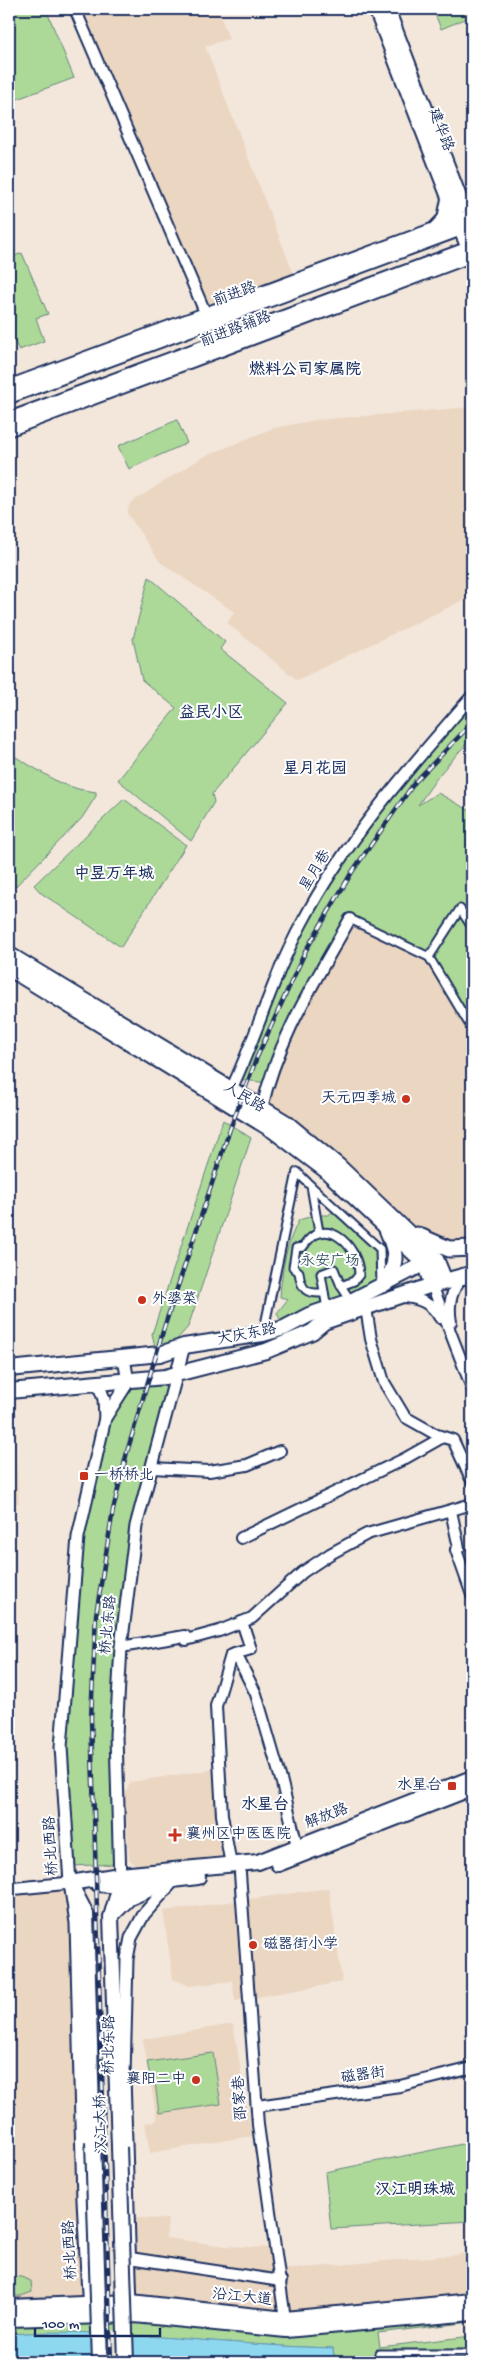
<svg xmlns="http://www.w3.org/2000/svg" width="481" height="2371" font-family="'Gochi Hand','LXGW WenKai TC',sans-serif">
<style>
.built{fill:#ebd6c2}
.green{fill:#acd998;stroke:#64847b}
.water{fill:#8ed8ef;stroke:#6094b5}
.pier{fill:#f3e7db}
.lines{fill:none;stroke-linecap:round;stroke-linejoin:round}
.pedestrian-casing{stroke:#1b2f5e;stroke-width:11}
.minor-casing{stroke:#1b2f5e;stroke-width:14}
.tertiary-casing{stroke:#1b2f5e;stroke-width:15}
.secondary-casing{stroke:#1b2f5e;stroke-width:18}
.primary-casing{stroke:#1b2f5e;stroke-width:19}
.pedestrian{stroke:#fff;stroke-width:7}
.minor{stroke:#fff;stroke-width:10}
.tertiary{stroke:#fff;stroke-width:11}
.secondary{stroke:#fff;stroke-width:14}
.primary{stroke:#fff;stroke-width:15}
.rail-casing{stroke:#1b2f5e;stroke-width:4.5}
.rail{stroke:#fff;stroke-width:2.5;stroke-dasharray:8;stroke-linecap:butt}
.secondary-bridge-casing{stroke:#1b2f5e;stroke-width:18;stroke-linecap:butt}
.secondary-bridge{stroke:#fff;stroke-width:14}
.poi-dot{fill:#c8321e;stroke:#fff;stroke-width:2}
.labels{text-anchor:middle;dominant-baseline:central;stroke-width:4;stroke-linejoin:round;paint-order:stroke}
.street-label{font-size:15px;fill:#1b2f5e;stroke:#fff}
.poi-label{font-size:15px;fill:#1b2f5e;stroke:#fff;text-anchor:start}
.park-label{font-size:15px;fill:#3f5a6c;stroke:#fff}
.neighbourhood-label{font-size:16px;font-weight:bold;fill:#1b2f5e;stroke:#fff}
</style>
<rect width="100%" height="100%" fill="#f3e7db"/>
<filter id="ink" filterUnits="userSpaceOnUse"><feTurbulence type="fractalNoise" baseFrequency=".02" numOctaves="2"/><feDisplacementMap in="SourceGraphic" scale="10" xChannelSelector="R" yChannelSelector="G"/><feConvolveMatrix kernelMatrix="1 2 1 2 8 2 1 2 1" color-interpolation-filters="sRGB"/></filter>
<g filter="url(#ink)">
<g class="built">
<polygon points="103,9 218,9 229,39 205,46 294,275 207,309 83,17"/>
<polygon points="472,407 472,596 297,680 227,623 234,612 160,562 127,513 130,503 201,458 273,428 316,420"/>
<polygon points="350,919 429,957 472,1029 472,1248 430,1242 262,1108 267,1087"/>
<polygon points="9,1403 13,1403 19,1503 9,1503"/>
<polygon points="215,1769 216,1815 227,1855 137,1866 129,1859 125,1793 131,1782"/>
<polygon points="70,1883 88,2298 9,2301 9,1889"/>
<polygon points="329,1888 342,1982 235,2001 232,1981 190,1986 173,1979 163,1911"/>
<polygon points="233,2024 252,2136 150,2153 145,2123 157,2121 143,2039"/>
<polygon points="132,2218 168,2219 166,2238 226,2246 277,2248 280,2270 455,2255 472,2252 472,2301 285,2319 136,2303"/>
</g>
<g class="green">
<polygon points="9,9 46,9 74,78 9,102"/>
<polygon points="433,9 472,9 472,16 441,29"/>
<polygon points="22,253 48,314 36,318 44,341 19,350 12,337 9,336 9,258"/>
<polygon points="177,420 187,443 129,469 118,446"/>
<polygon points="149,577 225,642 220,649 288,703 212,794 214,802 191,841 118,780 176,708 142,680 133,639"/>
<polygon points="472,701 472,737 439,775 418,805 438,793 472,812 472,1030 429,957 350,919 268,1083 236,1079 302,923 350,843"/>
<polygon points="9,753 58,782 78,789 96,792 96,796 82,818 9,893"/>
<polygon points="124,799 186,845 121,947 41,893 34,885"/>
<polygon points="223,1120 251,1138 188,1327 172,1345 155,1347 152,1334"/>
<path d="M335,1208L380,1249L381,1287L284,1328L277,1313L288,1299L280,1297C282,1269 286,1244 299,1220L316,1215H329Z"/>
<polygon points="176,1373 136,1526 121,1647 115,1864 72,1866 62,1750 78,1537 105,1418 128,1382"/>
<polygon points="213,2053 221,2104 159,2113 154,2075 150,2076 147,2062"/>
<polygon points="472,2142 472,2221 331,2229 325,2172"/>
<polygon points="9,2276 21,2277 31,2281 32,2292 21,2296 9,2296"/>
<path d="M472,2310V2322L378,2333L380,2347L472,2336V2354H379L378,2360L341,2361L334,2357L333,2348C224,2346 118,2328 9,2334V2319Z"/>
</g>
<path class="water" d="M47,2332C143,2332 237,2346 333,2348L334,2357L341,2361L472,2358V2362H9V2334Z"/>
<polygon class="pier" points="92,2330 130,2331 132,2362 93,2362"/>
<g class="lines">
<g class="pedestrian-casing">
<g id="pedestrian">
<polyline points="350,919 429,957 472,1029"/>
<polyline points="429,957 460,909 472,927"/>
<polyline points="297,1172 311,1186 319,1232"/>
<polyline points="311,1186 380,1249 381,1285"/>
<path d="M324,1293C306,1294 301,1290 299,1272L293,1267L296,1248L303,1247C324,1213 359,1245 359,1275L354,1281L341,1286"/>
<polyline points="327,1309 321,1274 334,1269 341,1286 351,1301"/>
<polyline points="263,1334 297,1172"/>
<polyline points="378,2360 379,2354 472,2354"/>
</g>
</g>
<g class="minor-casing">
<g id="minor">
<polyline points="75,9 208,319"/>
<path d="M231,1090C257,1035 273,976 302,923C346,839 410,767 472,696"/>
<path d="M262,1108C277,1040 316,980 350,919"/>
<polyline points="432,1285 472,1388"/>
<path d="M403,1297C419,1298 432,1303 440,1318"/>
<polyline points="366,1308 371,1339 384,1382 405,1417 437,1435 453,1440 472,1481"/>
<path d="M451,1322C448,1306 451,1289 463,1277"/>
<polyline points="152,1468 209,1471 247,1465 280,1451"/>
<polyline points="451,1511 459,1548 456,1550 472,1595"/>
<polyline points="241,1538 404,1459 443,1437"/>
<polyline points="121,1647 185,1636 186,1640 219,1631 252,1618 303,1572 330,1554 367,1534 472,1504"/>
<polyline points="236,1654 256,1694 282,1783 297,1846"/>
<polyline points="231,1865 222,1815 216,1706 231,1655 251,1649 242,1622"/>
<polyline points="240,1873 258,2125 285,2319"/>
<polyline points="257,2106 400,2086 472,2068"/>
<polyline points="130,2258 281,2281"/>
</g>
</g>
<g class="tertiary-casing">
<g id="tertiary">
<polyline points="451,223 472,214"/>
<polyline points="9,386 436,228"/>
<polyline points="9,430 472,256"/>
<polyline points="98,1383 104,1399 105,1418"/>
<polyline points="120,1881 116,1735 121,1647 136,1526 184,1346"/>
<polyline points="9,1889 70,1883"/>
<polyline points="131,2309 124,2076 127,1959 131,1938 144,1914 174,1880"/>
<polyline points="89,2312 83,2200 76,1923 70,1883 61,1747 78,1537 105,1418 128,1382 124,1358"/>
</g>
</g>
<g class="secondary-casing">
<g id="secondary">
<polyline points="376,9 469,249"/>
<polyline points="387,9 462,205"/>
<polyline points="424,241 445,219 449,199"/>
<polyline points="9,396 472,224"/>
<polyline points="9,420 472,248"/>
<path d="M383,1285C400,1262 396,1252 386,1228"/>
<polyline points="9,1369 160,1354 184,1346 263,1334 284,1328 309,1315 351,1301 425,1263"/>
<polyline points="9,1391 165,1377 266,1351 312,1332 324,1322 432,1285"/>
<polyline points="278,1864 472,1788"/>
<polyline points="70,1883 120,1875 258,1862 472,1778"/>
<polyline points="70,1883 86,1914 93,2142"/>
<polyline points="98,1884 120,1886 198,1877"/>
<polyline points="113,1914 129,1898 157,1886"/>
<polyline points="119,2147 111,1917 120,1886"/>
<polyline points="9,2307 131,2302 285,2319 472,2301"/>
<polyline points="9,2319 135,2315 286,2330 472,2313"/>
</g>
</g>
<g class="primary-casing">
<g id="primary">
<polyline points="9,955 286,1123 338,1166 436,1260 445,1282"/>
<polyline points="9,968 273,1130 326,1170 425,1263 432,1285 472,1274"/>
<polyline points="417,1235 449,1249 472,1248"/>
</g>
</g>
<use href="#pedestrian" class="pedestrian"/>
<use href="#minor" class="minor"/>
<use href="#tertiary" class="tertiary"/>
<use href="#secondary" class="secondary"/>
<use href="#primary" class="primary"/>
<g class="rail-casing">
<polyline id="rail" points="111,2362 91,1718 96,1615 113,1510 127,1452 164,1328 230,1129 257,1057 306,950 352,872 415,782 472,723"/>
</g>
<use href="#rail" class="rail"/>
<g class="secondary-bridge-casing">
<g id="secondary-bridge">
<polyline points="93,2142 100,2362"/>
<polyline points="119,2147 126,2362"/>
</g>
</g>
<use href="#secondary-bridge" class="secondary-bridge"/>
</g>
</g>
<g class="poi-dot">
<circle cx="406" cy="1099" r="5"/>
<circle cx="142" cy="1300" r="5"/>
<rect x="79" y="1471" width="10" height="10" rx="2.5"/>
<rect x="447" y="1781" width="10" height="10" rx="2.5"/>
<path d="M172.5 1827.5h5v5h5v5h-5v5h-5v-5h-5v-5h5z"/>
<circle cx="253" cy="1945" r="5"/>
<circle cx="196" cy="2080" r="5"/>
</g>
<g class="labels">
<g class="street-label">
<text transform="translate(440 130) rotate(69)">建华路</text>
<text transform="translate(235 295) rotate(-20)">前进路</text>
<text transform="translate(236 330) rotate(-21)">前进路辅路</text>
<text transform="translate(316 871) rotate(-59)">星月巷</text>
<text transform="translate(244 1098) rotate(31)">人民路</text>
<text transform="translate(247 1335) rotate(-11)">大庆东路</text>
<text transform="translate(109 1625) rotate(-84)">桥北东路</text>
<text transform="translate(327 1817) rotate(-21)">解放路</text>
<text transform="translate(52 1846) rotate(-93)">桥北西路</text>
<text transform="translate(110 2045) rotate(-89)">桥北东路</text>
<text transform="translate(363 2076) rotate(-8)">磁器街</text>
<text transform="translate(241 2098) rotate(-94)">邵家巷</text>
<text transform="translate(102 2124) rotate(-92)">汉江大桥</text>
<text transform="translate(71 2250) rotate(-93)">桥北西路</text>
<text transform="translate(242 2298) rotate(6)">沿江大道</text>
</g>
<g class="poi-label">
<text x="396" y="1099" text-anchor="end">天元四季城</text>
<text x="152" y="1300">外婆菜</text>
<text x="94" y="1476">一桥桥北</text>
<text x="442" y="1786" text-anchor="end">水星台</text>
<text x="186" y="1835">襄州区中医医院</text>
<text x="263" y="1945">磁器街小学</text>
<text x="186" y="2080" text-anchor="end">襄阳二中</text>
</g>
<g class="park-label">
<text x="330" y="1262">永安广场</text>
</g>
<g class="neighbourhood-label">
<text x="305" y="371">燃料公司家属院</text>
<text x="211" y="714">益民小区</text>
<text x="315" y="770">星月花园</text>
<text x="114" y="875">中昱万年城</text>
<text x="265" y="1806">水星台</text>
<text x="415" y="2191">汉江明珠城</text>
</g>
</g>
<rect width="481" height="2371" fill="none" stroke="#fff" stroke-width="30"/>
<rect x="15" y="15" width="451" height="2341" fill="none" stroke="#1b2f5e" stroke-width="2" filter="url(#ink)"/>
<path d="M35 2328v8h125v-8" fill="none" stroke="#1b2f5e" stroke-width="2.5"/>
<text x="42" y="2328" font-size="15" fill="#1b2f5e" stroke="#ffffff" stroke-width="4" paint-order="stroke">100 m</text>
</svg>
